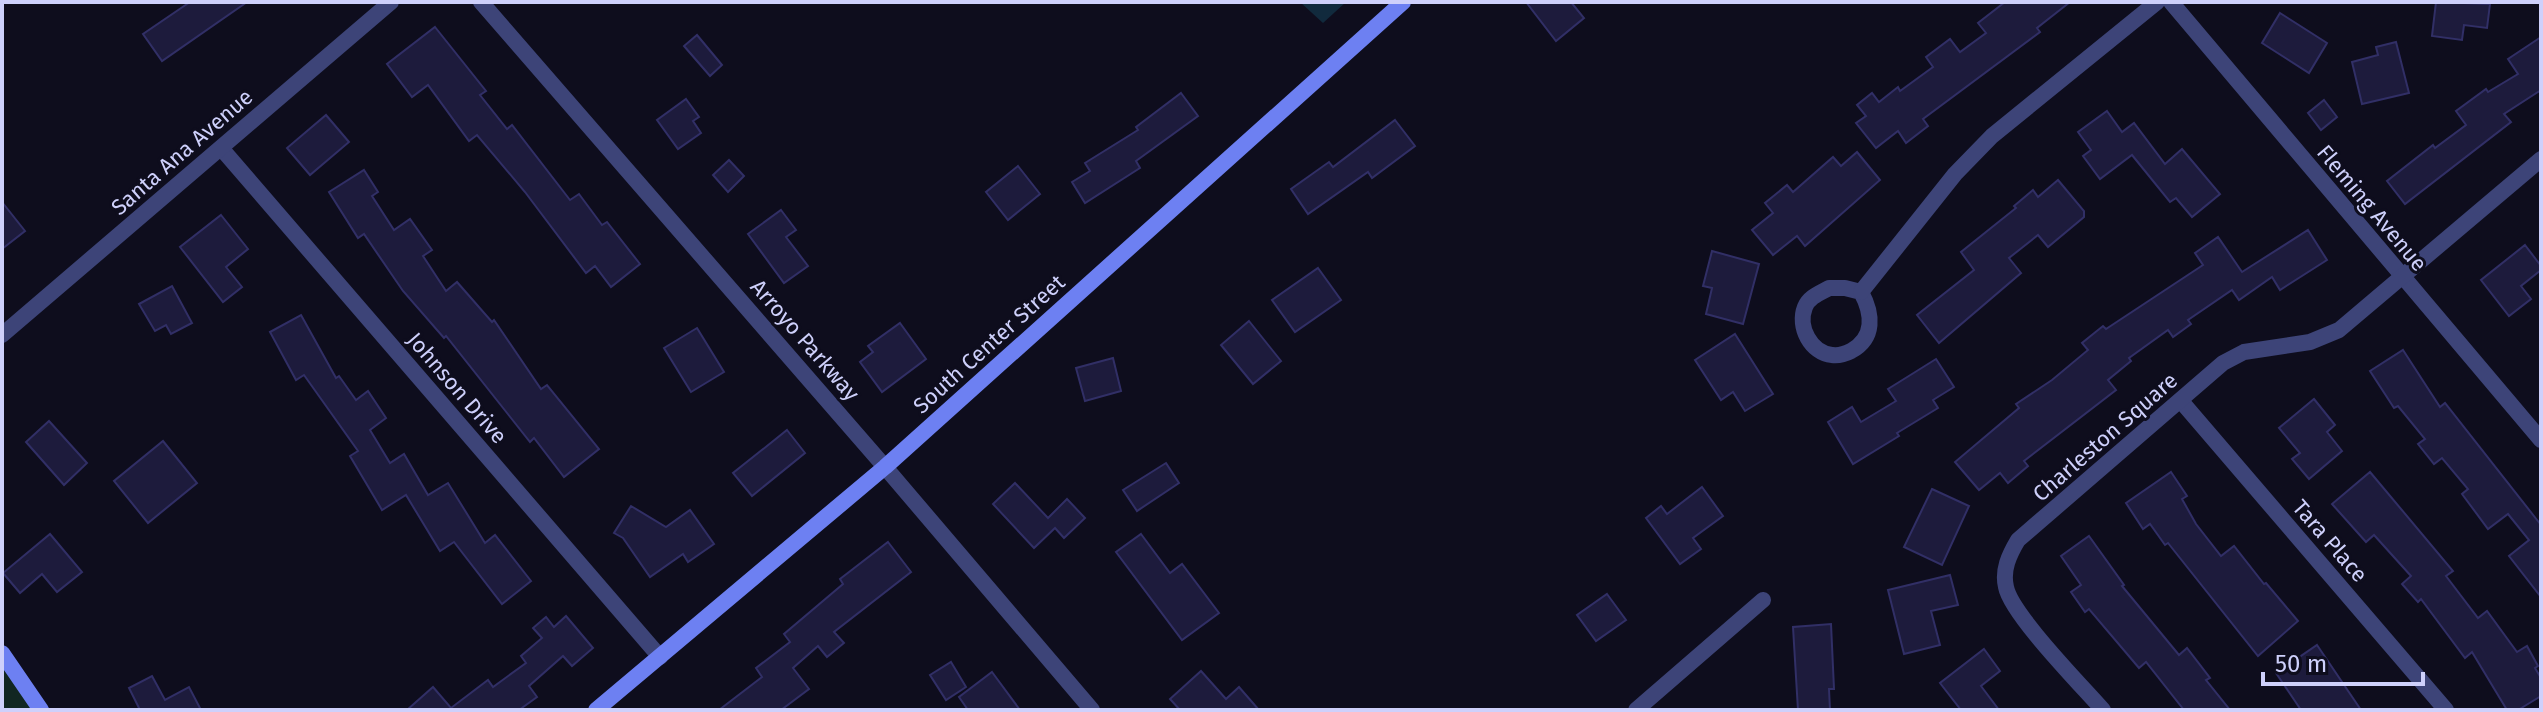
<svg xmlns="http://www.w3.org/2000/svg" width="2543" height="712" font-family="'Fira Sans',sans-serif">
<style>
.green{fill:#112622}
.water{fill:#112a3d}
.building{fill:#1d1b3c;stroke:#312f66;stroke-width:2}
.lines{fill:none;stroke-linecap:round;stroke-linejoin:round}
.street{stroke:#3d4478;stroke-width:16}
.secondary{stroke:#6d80f2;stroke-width:16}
.labels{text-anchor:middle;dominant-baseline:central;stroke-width:6;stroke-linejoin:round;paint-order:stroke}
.street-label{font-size:22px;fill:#ced0fb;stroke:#0e0d1d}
</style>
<rect width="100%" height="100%" fill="#0e0d1d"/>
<polygon class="green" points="2,652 40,710 2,710"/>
<polygon class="water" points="1300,2 1346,2 1323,23"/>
<g class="building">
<polygon points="190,2 247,2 162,61 143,34"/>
<polygon points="1526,2 1571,2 1584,18 1556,41"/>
<polygon points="2005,2 2070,2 2037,28 2040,32 1923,119 1928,126 1906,143 1898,131 1876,148 1856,123 1866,116 1857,105 1872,93 1879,102 1898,87 1900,91 1933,67 1926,57 1950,39 1960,52 1986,33 1978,23"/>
<polygon points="2436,2 2490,4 2487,28 2464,25 2462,40 2432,36"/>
<polygon points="2280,13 2327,43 2309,73 2262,43"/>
<polygon points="435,27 486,91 480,95 507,129 512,125 570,200 579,194 602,225 607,222 640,264 611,287 595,266 586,273 525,192 477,135 469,141 428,85 412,97 387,64"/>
<polygon points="697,35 722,65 710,76 684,46"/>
<polygon points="2541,37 2541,90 2504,114 2511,122 2405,204 2387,181 2433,145 2435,148 2466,125 2456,111 2486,89 2488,92 2518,74 2508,59"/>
<polygon points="2396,42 2409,93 2362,104 2352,62 2378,55 2376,47"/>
<polygon points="1181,93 1198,116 1136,161 1140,168 1085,203 1072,182 1090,171 1085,163 1138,130 1136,127"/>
<polygon points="686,99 699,117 693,121 701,133 678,149 657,120"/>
<polygon points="2324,100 2337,117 2321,130 2308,113"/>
<polygon points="2107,111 2122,132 2134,123 2165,164 2182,149 2220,194 2192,217 2176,198 2170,202 2132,155 2100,179 2083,156 2091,150 2078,132"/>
<polygon points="326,115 349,142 310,175 287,148"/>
<polygon points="1395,120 1415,146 1372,178 1368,172 1308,214 1291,189 1329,162 1333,167"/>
<polygon points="1857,152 1880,180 1805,246 1797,236 1773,255 1752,230 1773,213 1765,203 1787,185 1793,192 1833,157 1841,166"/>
<polygon points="729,160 744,176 728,192 713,175"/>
<polygon points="1018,166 1040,194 1008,220 986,192"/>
<polygon points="364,170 378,192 372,196 394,230 410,219 432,250 423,256 446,291 457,282 492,322 494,320 541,389 547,385 599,449 564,477 534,438 530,442 446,336 444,338 403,291 364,234 358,238 329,192"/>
<polygon points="2058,180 2084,211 2084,217 2048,247 2038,235 2009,258 2021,273 1939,343 1917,315 1974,270 1961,252 2016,208 2014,206 2033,190 2038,197"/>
<polygon points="2,202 25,231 2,249"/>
<polygon points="781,210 796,230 786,237 808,266 784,283 748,234"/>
<polygon points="221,215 248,249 226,267 242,287 223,302 180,247"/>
<polygon points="2308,230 2327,260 2280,290 2272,277 2239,300 2232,290 2188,320 2191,324 2173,337 2168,330 2129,358 2131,361 2108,380 2116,390 2024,461 2028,466 2008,483 2000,473 1979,490 1955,462 2019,408 2016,404 2052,380 2088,350 2082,343 2103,326 2106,329 2203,265 2195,253 2218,237 2242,272"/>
<polygon points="2525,245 2541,266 2541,270 2521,286 2531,299 2509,316 2481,280"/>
<polygon points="1712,251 1759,264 1743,324 1706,314 1712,288 1703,286"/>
<polygon points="1318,268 1341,300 1295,332 1272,300"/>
<polygon points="172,286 192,323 171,334 166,325 155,331 139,304"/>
<polygon points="301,315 336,378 339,376 356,400 368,391 386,418 370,430 390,463 404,454 428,495 448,483 485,543 495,535 531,581 502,604 454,542 440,551 406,495 382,510 350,456 358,451 304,375 296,380 270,332"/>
<polygon points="1249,321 1281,361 1253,384 1221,345"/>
<polygon points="900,323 926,359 882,392 860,362 873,352 868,346"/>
<polygon points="697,328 724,372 691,392 664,348"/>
<polygon points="1735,334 1773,394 1745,411 1733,392 1721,400 1695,360"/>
<polygon points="2403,350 2440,407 2445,403 2541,525 2541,597 2509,556 2529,540 2508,514 2488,529 2462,494 2468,489 2442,458 2434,464 2418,444 2425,439 2398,406 2394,408 2370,371"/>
<polygon points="1113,358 1121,391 1085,401 1076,368"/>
<polygon points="1936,359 1954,387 1933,400 1938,408 1897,433 1899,436 1853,464 1828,422 1852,407 1861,422 1896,401 1888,389"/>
<polygon points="2314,399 2335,425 2327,432 2342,451 2309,479 2292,459 2300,453 2279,428"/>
<polygon points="49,421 87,463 64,485 26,442"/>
<polygon points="787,430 805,453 752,496 733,473"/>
<polygon points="163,441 197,483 148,523 114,481"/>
<polygon points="1166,463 1179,483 1137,511 1123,490"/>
<polygon points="2171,472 2187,496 2182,499 2196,524 2221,556 2234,546 2264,584 2266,583 2298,621 2258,656 2168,543 2165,545 2150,524 2143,529 2126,503"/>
<polygon points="2370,472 2453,571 2446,576 2478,618 2487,611 2517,652 2527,646 2538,666 2535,668 2541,678 2541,696 2518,710 2507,710 2472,652 2465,658 2421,599 2418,602 2402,584 2411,576 2374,535 2366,542 2332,504"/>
<polygon points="1015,483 1048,518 1067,499 1085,518 1064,538 1055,528 1034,548 993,504"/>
<polygon points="1702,487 1723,516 1693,538 1701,549 1680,564 1646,518 1661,506 1667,514"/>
<polygon points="1932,489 1969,506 1942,565 1904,547"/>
<polygon points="631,506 666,527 690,510 714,544 688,562 683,554 650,577 623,538 614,533"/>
<polygon points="50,534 82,572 57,592 42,574 20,593 3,573"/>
<polygon points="1141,534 1170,573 1182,564 1219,613 1182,640 1116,552"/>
<polygon points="2089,536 2124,585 2122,586 2179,655 2187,648 2210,678 2206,680 2230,710 2184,710 2146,662 2139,668 2089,609 2085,612 2071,592 2081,585 2061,556"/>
<polygon points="888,542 911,572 834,632 844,643 827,657 818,646 793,668 809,689 781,710 719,710 762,677 756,668 790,642 784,634 843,584 840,579"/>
<polygon points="1950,575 1958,605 1931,611 1940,645 1904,654 1888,590"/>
<polygon points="1607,594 1626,620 1596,641 1577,615"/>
<polygon points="566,616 593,648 572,666 563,656 529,686 537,697 519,710 407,710 433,687 451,708 488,680 493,687 526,663 521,656 542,638 533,628 546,617 554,627"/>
<polygon points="1831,624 1834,689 1829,689 1830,710 1798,710 1793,627"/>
<polygon points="2317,645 2361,710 2301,710 2276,673"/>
<polygon points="1984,649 2000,671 1981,686 1999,710 1961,710 1940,683"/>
<polygon points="951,662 966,687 946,700 930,675"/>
<polygon points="1201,671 1226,699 1239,687 1259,710 1180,710 1170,699"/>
<polygon points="992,672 1020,710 968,710 959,697"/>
<polygon points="152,676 165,700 189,687 201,710 140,710 129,688"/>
</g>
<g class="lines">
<g class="street">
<polyline points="481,2 885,467 1092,710"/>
<polyline points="2171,2 2541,440"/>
<polyline points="221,148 660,657"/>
<path d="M1829,288H1845L1861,292C1873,314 1875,338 1851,351C1845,354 1839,356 1832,355C1811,353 1797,327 1805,307C1809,297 1820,293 1829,288Z"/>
<polyline points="1861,292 1955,174 1992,136 2157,2"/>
<polyline points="2,335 391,2"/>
<polyline points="2181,401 2446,710"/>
<polyline points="1636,710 1763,600"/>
<path d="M2103,710C2082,686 2011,614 2006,587C2002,570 2009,555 2018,540L2223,363L2244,352L2310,342L2339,330L2541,159"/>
</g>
<g class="secondary">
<polyline points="2,653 41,710"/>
<polyline points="596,710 885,467 1403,2"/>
</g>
</g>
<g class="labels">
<g class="street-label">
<text transform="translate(182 152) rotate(-41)">Santa Ana Avenue</text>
<text transform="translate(2372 208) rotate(50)">Fleming Avenue</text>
<text transform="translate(805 340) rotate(49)">Arroyo Parkway</text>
<text transform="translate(989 344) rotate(-42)">South Center Street</text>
<text transform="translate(457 388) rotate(49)">Johnson Drive</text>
<text transform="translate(2105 437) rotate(-41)">Charleston Square</text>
<text transform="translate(2330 541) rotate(49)">Tara Place</text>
</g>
</g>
<rect width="2543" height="712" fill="none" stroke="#ced0fb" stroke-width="8"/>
<path d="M2263 672v12h160v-12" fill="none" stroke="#ced0fb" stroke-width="4"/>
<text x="2275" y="672" font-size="24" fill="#ced0fb" stroke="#0e0d1d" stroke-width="6" paint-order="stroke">50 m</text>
</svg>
